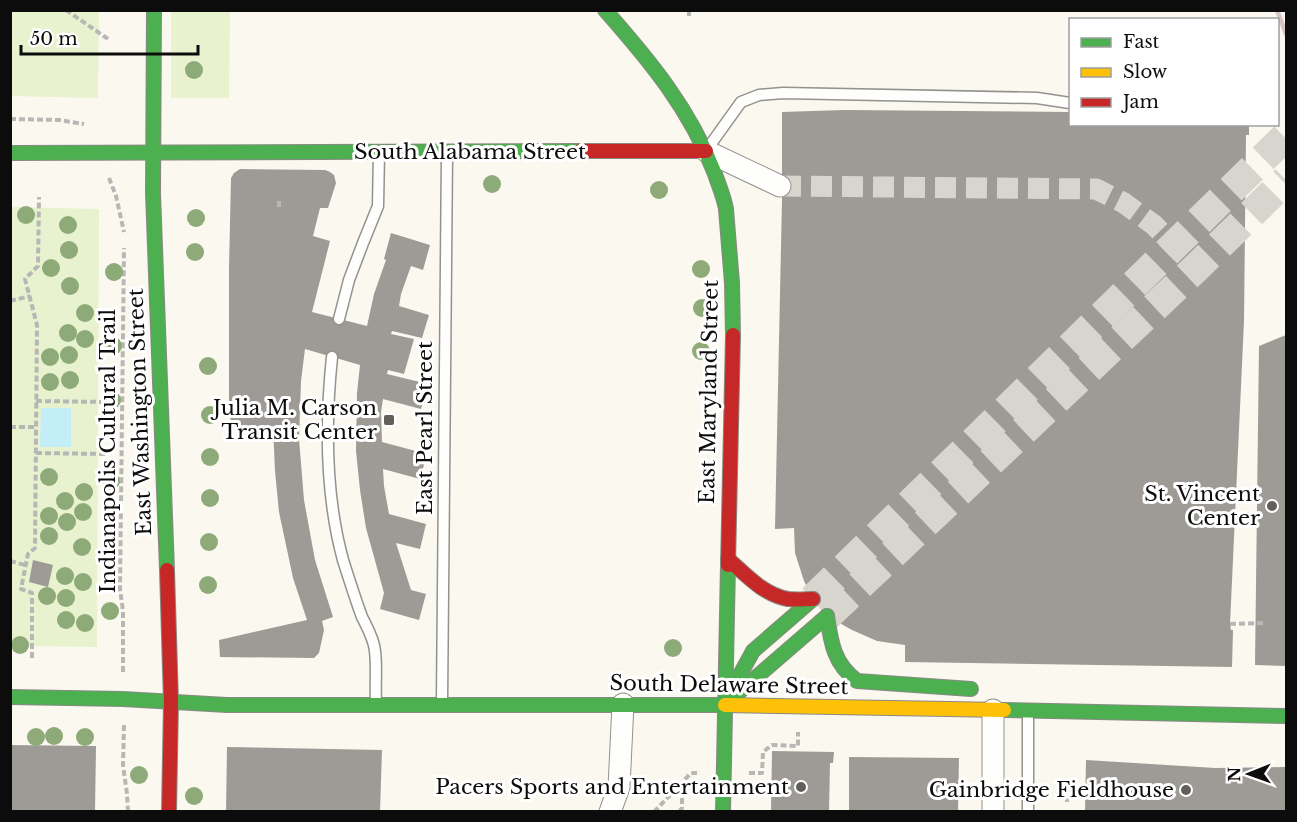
<svg xmlns="http://www.w3.org/2000/svg" width="1297" height="822" font-family="'Libre Baskerville',serif">
<style>
.green{fill:#e8f2ce}
.water{fill:#c3eef8}
.building{fill:#9e9a96}
.lines{fill:none;stroke-linecap:round;stroke-linejoin:round}
.street-tunnel{stroke:#d7d5ce;stroke-width:21;stroke-dasharray:21 10;stroke-linecap:butt}
.secondary-tunnel{stroke:#d7d5ce;stroke-width:30;stroke-dasharray:30 15;stroke-linecap:butt}
.lane-casing{stroke:#94928f;stroke-width:13}
.street-casing{stroke:#94928f;stroke-width:23}
.fast-casing{stroke:#8a8985;stroke-width:16}
.slow-casing{stroke:#8a8985;stroke-width:16}
.jam-casing{stroke:#8a8985;stroke-width:16}
.path{stroke:#b7b7b5;stroke-width:4;stroke-dasharray:6 3;stroke-linecap:butt}
.lane{stroke:#fefefd;stroke-width:10}
.street{stroke:#fefefd;stroke-width:21}
.fast{stroke:#4caf50;stroke-width:14}
.slow{stroke:#ffc107;stroke-width:14}
.jam{stroke:#c62828;stroke-width:14}
.rail{stroke:#d8c3c6;stroke-width:4.5}
.tree{fill:#8eaa79}
.poi-dot{fill:#605f5c;stroke:#fff;stroke-width:2}
.labels{text-anchor:middle;dominant-baseline:central;stroke-width:6;stroke-linejoin:round;paint-order:stroke}
.street-label{font-size:21px;fill:#0c0c0c;stroke:#fff}
.poi-label{font-size:21px;fill:#0c0c0c;stroke:#fff;text-anchor:end}
</style>
<rect width="100%" height="100%" fill="#fbf8f0"/>
<g class="green">
<polygon points="11,10 99,11 98,98 11,96"/>
<polygon points="171,11 230,11 229,98 171,98"/>
<polygon points="11,207 99,209 97,647 11,646"/>
</g>
<polygon class="water" points="41,408 71,408 71,447 40,447"/>
<g class="building">
<polygon points="844,110 1070,112 1070,124 1249,124 1249,135 1246,135 1244,321 1230,624 1231,630 1233,630 1232,667 905,662 905,645 877,641 852,630 827,616 813,599 804,581 795,553 794,528 775,529 782,200 782,112"/>
<polygon points="240,169 325,170 330,172 334,175 336,183 328,208 320,208 313,236 330,241 312,312 367,326 374,294 386,260 384,259 391,233 430,245 423,270 411,266 401,294 399,306 429,315 422,338 392,331 391,334 414,339 404,374 388,370 387,374 428,384 421,409 383,399 381,412 382,442 427,454 420,479 383,469 384,486 389,514 426,524 420,549 396,543 411,590 426,594 419,620 380,609 384,593 366,528 360,490 356,451 357,393 360,365 305,349 301,381 299,439 304,500 315,560 333,617 322,621 324,630 319,653 314,658 220,657 219,640 307,620 293,578 279,512 275,471 273,426 259,430 237,424 231,420 229,416 229,268 231,178 234,173"/>
<polygon points="1286,335 1286,666 1255,665 1259,346"/>
<polygon points="33,560 53,565 48,587 29,582"/>
<polygon points="10,745 96,746 95,812 10,812"/>
<polygon points="227,747 382,750 380,812 226,812"/>
<polygon points="772,751 834,752 833,763 830,763 829,812 771,812"/>
<polygon points="849,757 959,758 958,812 849,812"/>
<polygon points="1086,760 1215,768 1286,767 1286,812 1085,812"/>
</g>
<g class="lines">
<polyline class="street-tunnel" points="780,186 1096,189 1124,203 1154,225 1196,268"/>
<g class="secondary-tunnel">
<polyline points="813,599 1286,136"/>
<polyline points="827,616 1196,268 1286,180"/>
</g>
<g class="lane-casing">
<g id="lane">
<polyline points="708,148 741,102 759,95 783,93 1037,98 1070,103"/>
<polyline points="339,319 349,280 363,243 378,206 379,152"/>
<path d="M332,357C325,425 325,494 343,560C349,579 355,598 362,617C367,627 374,639 375,651C377,667 375,685 376,701"/>
<polyline points="442,701 447,153"/>
<polyline points="1028,713 1028,812"/>
</g>
</g>
<g class="street-casing">
<g id="street">
<polyline points="706,151 780,186"/>
<polyline points="610,812 619,787 623,704"/>
<polyline points="993,812 993,710"/>
</g>
</g>
<g class="fast-casing">
<g id="fast">
<polyline points="154,10 153,193 167,570"/>
<path d="M605,10C650,61 690,109 715,174C719,186 724,197 726,209L732,283L733,335"/>
<polyline points="10,153 580,151"/>
<path d="M827,616C831,643 834,664 857,681L971,689"/>
<polyline points="738,693 827,616"/>
<polyline points="10,697 123,699 227,705 725,705"/>
<polyline points="724,704 753,651 813,599"/>
<polyline points="1004,710 1286,716"/>
<polyline points="723,812 728,565"/>
</g>
</g>
<g class="slow-casing">
<polyline id="slow" points="725,705 1004,710"/>
</g>
<g class="jam-casing">
<g id="jam">
<polyline points="580,151 706,151"/>
<path d="M728,559C746,575 764,595 788,599C796,600 805,599 813,599"/>
<polyline points="728,565 733,335"/>
<polyline points="167,570 171,702 169,812"/>
</g>
</g>
<g class="path">
<polyline points="66,10 108,39"/>
<polyline points="689,16 689,10"/>
<polyline points="10,119 59,120 84,124"/>
<polyline points="109,178 116,196 124,232"/>
<polyline points="279,201 279,208"/>
<polyline points="10,301 30,296"/>
<polyline points="36,401 107,402"/>
<polyline points="10,427 36,427"/>
<polyline points="36,453 107,454"/>
<polyline points="10,561 25,565"/>
<polyline points="1230,624 1264,623"/>
<polyline points="32,658 32,593 21,589 28,554 35,548 37,325 25,279 38,266 39,197"/>
<polyline points="123,672 123,611 120,589 124,248"/>
<polyline points="124,725 123,765 127,794 128,812"/>
<polyline points="749,773 762,773 763,752 772,745 798,746 798,732"/>
<polyline points="1067,798 1067,802"/>
<polyline points="654,812 691,773 697,773"/>
<polyline points="679,812 682,808 682,784"/>
</g>
<use href="#lane" class="lane"/>
<use href="#street" class="street"/>
<use href="#fast" class="fast"/>
<use href="#slow" class="slow"/>
<use href="#jam" class="jam"/>
<polyline class="rail" points="1277,10 1286,34"/>
</g>
<g class="tree">
<circle cx="194" cy="70" r="9"/>
<circle cx="492" cy="184" r="9"/>
<circle cx="659" cy="190" r="9"/>
<circle cx="26" cy="215" r="9"/>
<circle cx="196" cy="218" r="9"/>
<circle cx="68" cy="225" r="9"/>
<circle cx="69" cy="250" r="9"/>
<circle cx="195" cy="252" r="9"/>
<circle cx="51" cy="268" r="9"/>
<circle cx="701" cy="269" r="9"/>
<circle cx="114" cy="272" r="9"/>
<circle cx="70" cy="286" r="9"/>
<circle cx="702" cy="308" r="9"/>
<circle cx="85" cy="313" r="9"/>
<circle cx="68" cy="333" r="9"/>
<circle cx="85" cy="339" r="9"/>
<circle cx="113" cy="346" r="9"/>
<circle cx="701" cy="351" r="9"/>
<circle cx="69" cy="355" r="9"/>
<circle cx="50" cy="357" r="9"/>
<circle cx="208" cy="366" r="9"/>
<circle cx="70" cy="380" r="9"/>
<circle cx="50" cy="382" r="9"/>
<circle cx="112" cy="400" r="9"/>
<circle cx="210" cy="415" r="9"/>
<circle cx="210" cy="457" r="9"/>
<circle cx="49" cy="477" r="9"/>
<circle cx="111" cy="481" r="9"/>
<circle cx="84" cy="492" r="9"/>
<circle cx="210" cy="498" r="9"/>
<circle cx="65" cy="501" r="9"/>
<circle cx="83" cy="512" r="9"/>
<circle cx="49" cy="516" r="9"/>
<circle cx="67" cy="522" r="9"/>
<circle cx="49" cy="536" r="9"/>
<circle cx="209" cy="542" r="9"/>
<circle cx="82" cy="547" r="9"/>
<circle cx="65" cy="576" r="9"/>
<circle cx="83" cy="582" r="9"/>
<circle cx="208" cy="585" r="9"/>
<circle cx="47" cy="596" r="9"/>
<circle cx="66" cy="598" r="9"/>
<circle cx="110" cy="611" r="9"/>
<circle cx="66" cy="620" r="9"/>
<circle cx="85" cy="623" r="9"/>
<circle cx="20" cy="645" r="9"/>
<circle cx="673" cy="648" r="9"/>
<circle cx="54" cy="736" r="9"/>
<circle cx="36" cy="737" r="9"/>
<circle cx="85" cy="737" r="9"/>
<circle cx="139" cy="775" r="9"/>
<circle cx="194" cy="796" r="9"/>
</g>
<g class="poi-dot">
<rect x="383" y="414" width="12" height="12" rx="3"/>
<circle cx="1272" cy="506" r="6"/>
<circle cx="801" cy="787" r="6"/>
<circle cx="1186" cy="790" r="6"/>
</g>
<g class="labels">
<g class="street-label">
<text x="470" y="152">South Alabama Street</text>
<text transform="translate(709 392) rotate(-89)">East Maryland Street</text>
<text transform="translate(140 412) rotate(-92)">East Washington Street</text>
<text transform="translate(425 428) rotate(-90)">East Pearl Street</text>
<text transform="translate(108 451) rotate(-90)">Indianapolis Cultural Trail</text>
<text transform="translate(729 685) rotate(1)">South Delaware Street</text>
</g>
<g class="poi-label">
<text x="377" y="408">Julia M. Carson<tspan x="377" dy="24">Transit Center</tspan></text>
<text x="1260" y="494">St. Vincent<tspan x="1260" dy="24">Center</tspan></text>
<text x="789" y="787">Pacers Sports and Entertainment</text>
<text x="1174" y="790">Gainbridge Fieldhouse</text>
</g>
</g>
<rect width="1297" height="822" fill="none" stroke="#0c0c0c" stroke-width="24"/>
<rect x="1069" y="18" width="210" height="108" fill="#ffffff" stroke="#9e9e9e" stroke-width="1.5"/>
<rect x="1081" y="38" width="30" height="9" fill="#4caf50" stroke="#9e9e9e" stroke-width="1.5"/>
<text x="1123" y="48" font-size="18" fill="#0c0c0c">Fast</text>
<rect x="1081" y="68" width="30" height="9" fill="#ffc107" stroke="#9e9e9e" stroke-width="1.5"/>
<text x="1123" y="78" font-size="18" fill="#0c0c0c">Slow</text>
<rect x="1081" y="98" width="30" height="9" fill="#c62828" stroke="#9e9e9e" stroke-width="1.5"/>
<text x="1123" y="108" font-size="18" fill="#0c0c0c">Jam</text>
<g transform="translate(1249 774) rotate(269)" stroke="#ffffff" stroke-width="4.5" paint-order="stroke">
<path d="M0-4.5L10 22L0 15L-10 22Z" fill="#0c0c0c"/>
<text y="-9" font-size="16" font-weight="bold" text-anchor="middle" fill="#0c0c0c">N</text>
</g>
<path d="M21 45v9h177v-9" fill="none" stroke="#0c0c0c" stroke-width="3"/>
<text x="30" y="45" font-size="18" fill="#0c0c0c" stroke="#ffffff" stroke-width="4.5" paint-order="stroke">50 m</text>
</svg>
